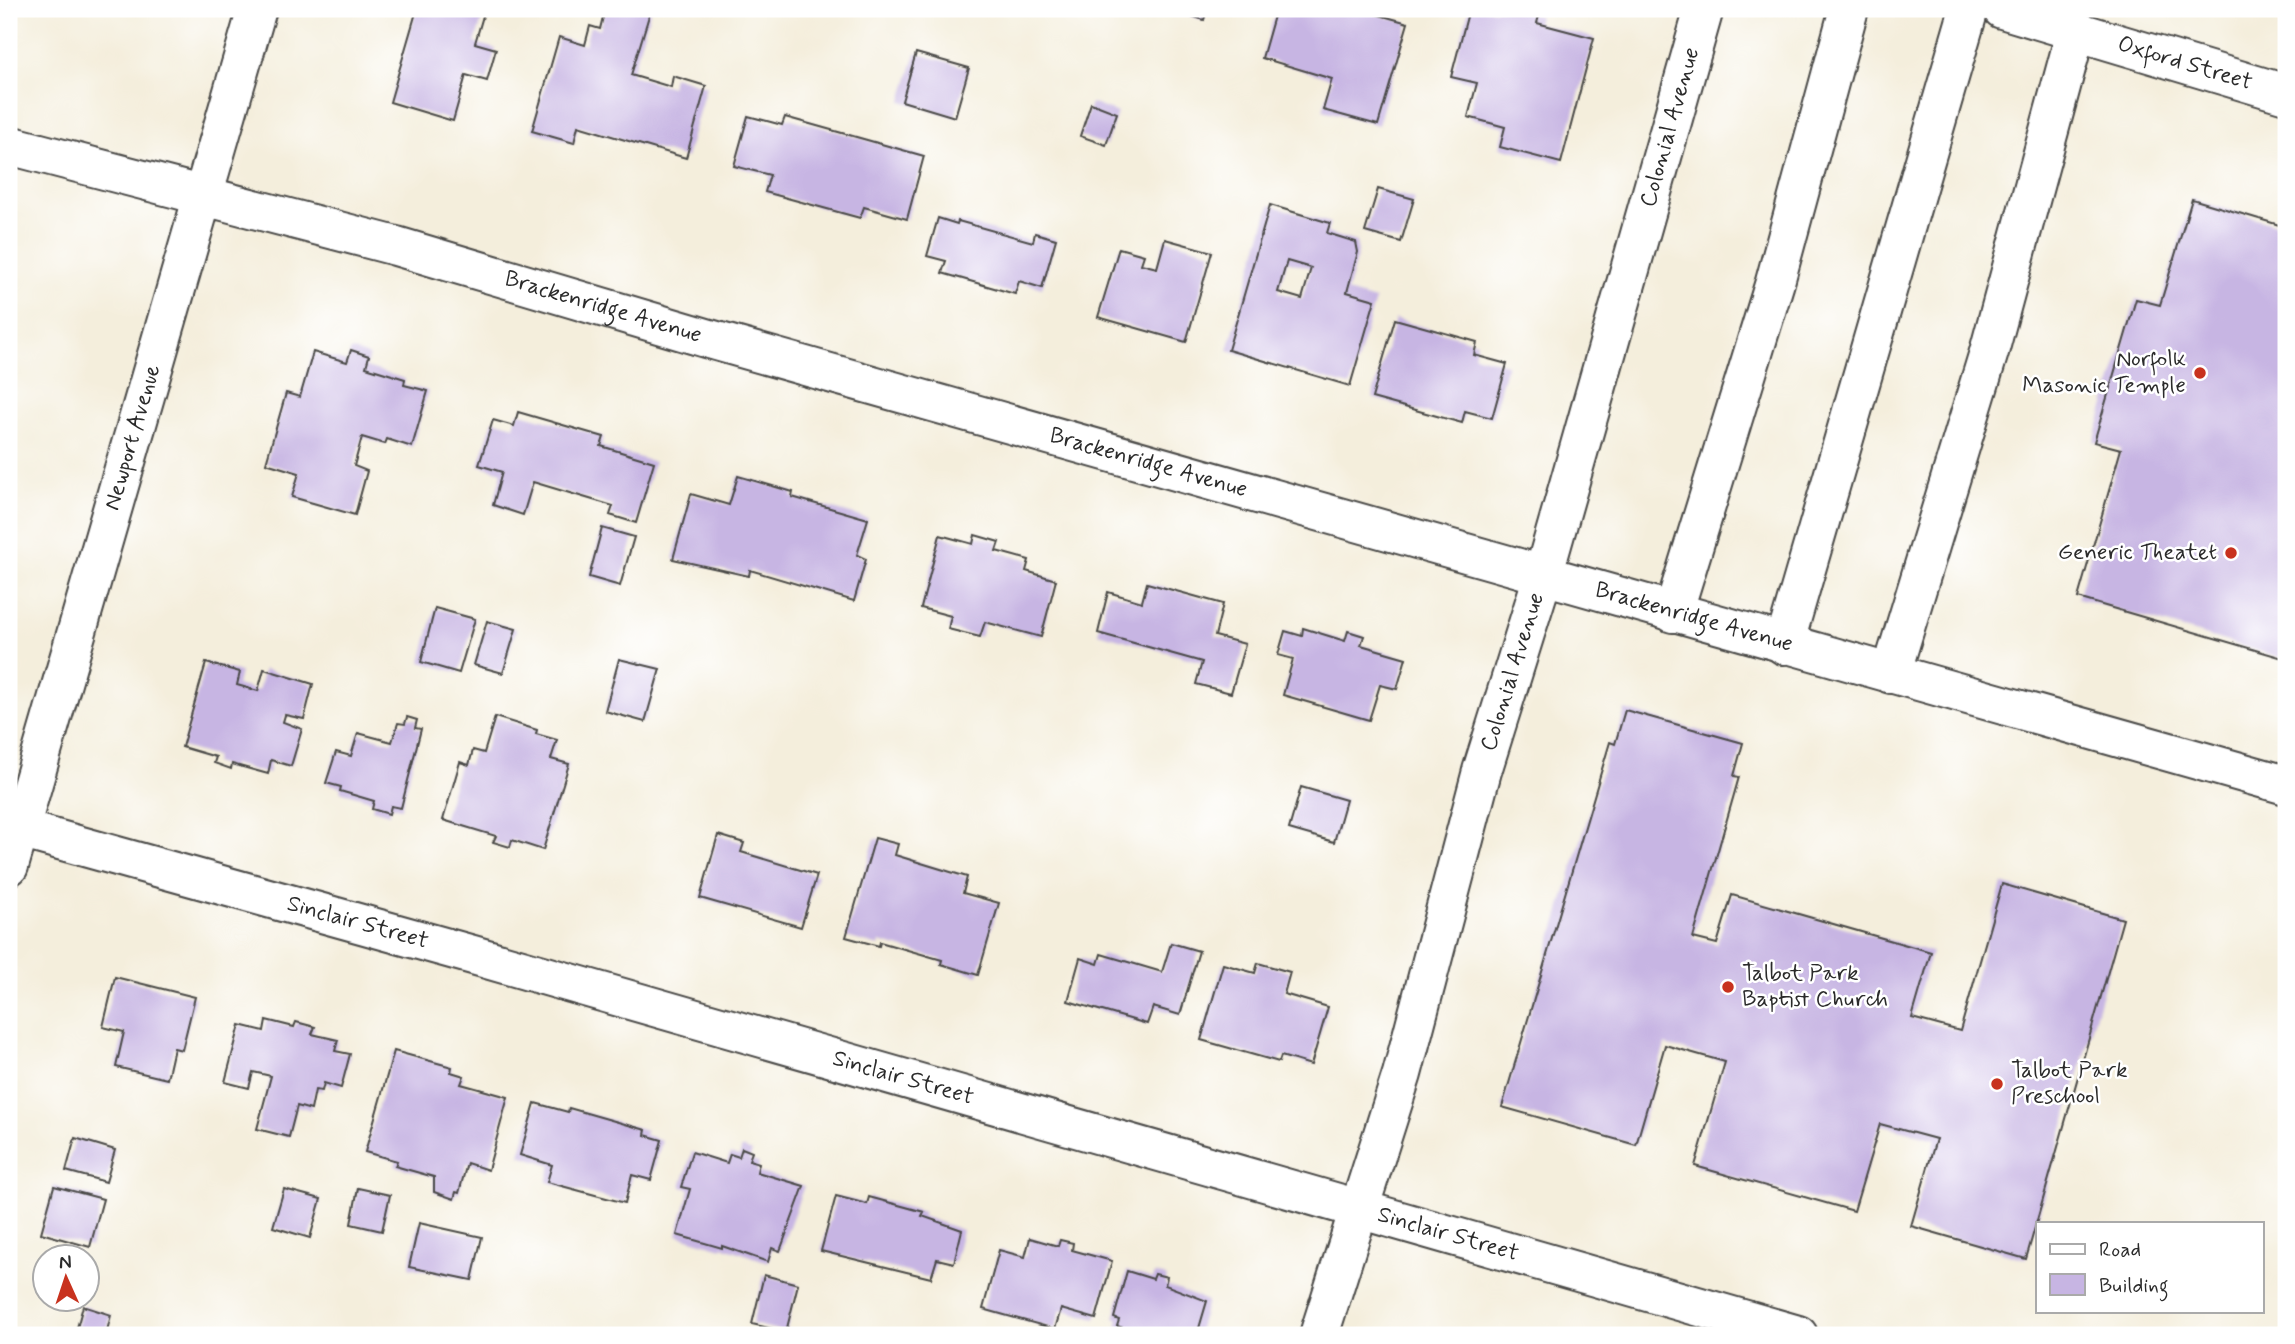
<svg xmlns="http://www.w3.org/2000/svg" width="2295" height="1344" font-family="Mynerve,sans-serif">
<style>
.building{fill:#c7b5e3;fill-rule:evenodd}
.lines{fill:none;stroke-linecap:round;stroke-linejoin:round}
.minor-casing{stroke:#494846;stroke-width:42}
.minor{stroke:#fff;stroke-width:38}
.poi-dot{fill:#c8321e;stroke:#fff;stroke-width:2.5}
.labels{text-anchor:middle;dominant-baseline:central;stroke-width:5;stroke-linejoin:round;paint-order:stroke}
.street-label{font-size:23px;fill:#2b2b2b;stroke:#fff}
.poi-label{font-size:23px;fill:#2b2b2b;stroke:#fff;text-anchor:end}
</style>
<rect width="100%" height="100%" fill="#fff"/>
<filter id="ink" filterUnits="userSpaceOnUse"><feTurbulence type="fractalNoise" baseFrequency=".0143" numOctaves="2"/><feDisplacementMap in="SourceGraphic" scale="14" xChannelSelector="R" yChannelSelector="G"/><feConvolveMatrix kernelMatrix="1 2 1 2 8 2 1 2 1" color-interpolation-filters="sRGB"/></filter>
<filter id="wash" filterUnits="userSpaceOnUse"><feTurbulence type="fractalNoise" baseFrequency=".00686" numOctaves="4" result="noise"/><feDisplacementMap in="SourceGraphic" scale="28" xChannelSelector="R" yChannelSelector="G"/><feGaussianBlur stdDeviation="1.57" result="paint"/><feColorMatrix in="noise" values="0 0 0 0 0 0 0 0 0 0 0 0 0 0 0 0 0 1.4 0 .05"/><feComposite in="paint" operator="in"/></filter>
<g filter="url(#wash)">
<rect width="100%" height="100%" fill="#f4eedc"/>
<g id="blocks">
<g class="building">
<polygon points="417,9 485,9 475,43 496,49 487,81 466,75 453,121 390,102"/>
<polygon points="605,9 651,9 631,75 671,87 673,76 706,86 686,158 578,126 574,143 532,131 559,37 585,45 590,26 600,29"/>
<polygon points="1169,9 1207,9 1204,20"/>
<polygon points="1276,9 1358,9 1408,23 1378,125 1323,110 1332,79 1262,58"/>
<polygon points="1469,9 1513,9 1539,16 1537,23 1594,38 1561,163 1500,147 1505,127 1468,117 1477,83 1451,77"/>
<polygon points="916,53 969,68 955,117 902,101"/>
<polygon points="1091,103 1117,113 1106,145 1080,136"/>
<polygon points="748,116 782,125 785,117 924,156 907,219 864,207 860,218 765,192 770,175 734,166"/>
<polygon points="1378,189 1414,199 1401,242 1365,232"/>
<polygon points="2192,199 2286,227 2286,659 2078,598 2121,449 2094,442 2136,299 2160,305"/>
<path d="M1270,205L1330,223L1327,233L1356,242L1358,252L1347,292L1375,300L1350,386L1228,350ZM1287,261L1311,268L1302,299L1278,292Z"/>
<polygon points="938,218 957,224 958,221 1033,242 1035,233 1056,239 1042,288 1019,281 1015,294 942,273 946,261 927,256"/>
<polygon points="1165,239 1212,252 1186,342 1098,317 1119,248 1144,255 1141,264 1157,268"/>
<polygon points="1395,319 1477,342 1474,355 1507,364 1492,418 1465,411 1462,423 1372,398"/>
<polygon points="351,350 369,356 366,367 405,379 404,385 428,391 412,447 387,439 385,444 362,437 354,466 367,471 355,515 292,497 299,473 266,463 286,393 300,397 313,352 347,362"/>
<polygon points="518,412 604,437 601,446 654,462 636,523 610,515 613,506 533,482 523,515 493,505 502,472 479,465 493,420 514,426"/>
<polygon points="738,476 793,492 792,497 868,519 857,555 866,559 854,601 750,570 749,576 673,559 691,494 729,505"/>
<polygon points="602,528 634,537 620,586 589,577"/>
<polygon points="940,535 973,544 975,535 999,542 996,551 1029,560 1026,571 1056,580 1041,637 985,622 980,637 948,629 951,616 921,608"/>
<polygon points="1147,583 1223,604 1215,636 1245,644 1231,693 1196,684 1202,662 1098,633 1108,592 1142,602"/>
<polygon points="435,608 475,619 459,673 421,662"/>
<polygon points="487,621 516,629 503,673 474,665"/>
<polygon points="1303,628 1345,641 1348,631 1364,636 1361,645 1406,658 1397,689 1380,685 1369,720 1283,695 1293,659 1278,655 1285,631 1302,636"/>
<polygon points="619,659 660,669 645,722 605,711"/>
<polygon points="206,663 240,672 237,685 258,691 264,669 313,684 304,719 285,715 283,722 302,729 291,766 271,760 268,774 232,764 231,769 214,763 216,757 182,747"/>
<polygon points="1625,710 1743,743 1734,776 1739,777 1693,938 1717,944 1732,895 1931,952 1912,1018 1960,1031 2002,884 2123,919 2026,1259 1911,1226 1936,1139 1880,1124 1854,1211 1695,1166 1725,1062 1665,1045 1636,1145 1502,1107 1610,742 1615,744"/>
<polygon points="407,717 417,720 415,728 421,729 401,808 391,806 389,814 372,809 374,801 340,791 341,787 326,783 336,752 351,756 358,733 392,742 398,723 405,724"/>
<polygon points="495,717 537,730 536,734 557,740 551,759 569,764 543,850 512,840 510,847 493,842 496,836 443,820 460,762 469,765 473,750 484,753"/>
<polygon points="1301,787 1346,800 1334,842 1289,829"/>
<polygon points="718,835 744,843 741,852 817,875 801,927 700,898"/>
<polygon points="875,838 898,844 895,855 967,877 963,893 999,903 978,975 941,964 942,960 880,942 879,946 846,937"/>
<polygon points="1171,943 1199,951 1180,1015 1153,1007 1147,1024 1068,1001 1080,958 1098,964 1101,954 1162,972"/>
<polygon points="1258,963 1290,972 1284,994 1328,1007 1311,1065 1281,1056 1279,1062 1201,1040 1223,964 1255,973"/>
<polygon points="115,977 195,997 182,1050 174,1048 167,1079 116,1067 124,1032 103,1027"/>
<polygon points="266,1020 294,1027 296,1022 315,1027 312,1034 338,1040 335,1051 350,1054 341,1088 324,1083 322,1091 315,1090 311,1110 297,1106 289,1137 257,1129 271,1076 253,1072 249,1088 225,1082 240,1025 264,1031"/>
<polygon points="394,1051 452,1067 451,1072 464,1076 461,1084 508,1097 488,1170 467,1163 459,1193 456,1192 454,1199 434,1192 434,1177 395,1166 397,1161 365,1152"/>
<polygon points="535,1103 568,1112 569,1108 646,1130 645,1135 662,1140 651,1180 632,1175 625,1203 547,1182 552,1165 520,1155"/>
<polygon points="75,1138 115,1150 106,1182 66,1171"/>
<polygon points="742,1148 752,1152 749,1160 759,1163 757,1172 804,1186 780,1251 772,1248 768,1262 722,1246 722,1248 677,1235 690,1189 681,1187 692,1152 727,1163 730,1154 739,1157"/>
<polygon points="54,1186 103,1199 90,1247 41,1233"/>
<polygon points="358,1188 390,1195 382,1231 351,1224"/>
<polygon points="284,1189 321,1199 310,1238 273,1227"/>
<polygon points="836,1196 867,1204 869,1197 924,1212 922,1216 962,1230 954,1263 937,1259 931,1278 821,1251"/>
<polygon points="419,1223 482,1237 472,1280 409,1267"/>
<polygon points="1030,1238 1058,1246 1060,1240 1073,1243 1072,1250 1112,1261 1096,1319 1061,1309 1055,1329 983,1309 999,1250 1025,1257"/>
<polygon points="1127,1271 1153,1279 1155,1274 1167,1277 1165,1285 1207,1301 1197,1335 1125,1335 1126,1329 1117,1326 1119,1320 1114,1318"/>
<polygon points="764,1275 798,1284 786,1332 752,1324"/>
<polygon points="83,1306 111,1315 106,1335 75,1335"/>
</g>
</g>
</g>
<g filter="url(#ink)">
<use href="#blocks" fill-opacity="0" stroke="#494846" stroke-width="2"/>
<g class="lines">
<g class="minor-casing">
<g id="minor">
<path id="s1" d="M2002,9L2286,94"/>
<path id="s2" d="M9,145L396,246L706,338L2286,785"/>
<polyline points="1673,613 1775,282 1849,9"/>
<polyline points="1784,645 1969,9"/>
<polyline points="1891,674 1989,352 2076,31"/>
<path id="s3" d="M9,826L473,955L1798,1335"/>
<path id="s4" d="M9,866L257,9"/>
<path id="s5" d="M1319,1335L1402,1074L1482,771L1543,576L1704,9"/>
</g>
</g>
<use href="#minor" class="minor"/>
</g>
</g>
<g class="poi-dot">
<circle cx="2200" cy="373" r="7"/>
<circle cx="2231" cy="553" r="7"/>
<circle cx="1728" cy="987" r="7"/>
<circle cx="1997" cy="1084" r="7"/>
</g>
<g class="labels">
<g class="street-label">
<text stroke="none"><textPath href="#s1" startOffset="191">Oxford Street</textPath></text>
<text stroke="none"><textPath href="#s5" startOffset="1258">Colonial Avenue</textPath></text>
<text stroke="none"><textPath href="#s2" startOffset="616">Brackenridge Avenue</textPath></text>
<text stroke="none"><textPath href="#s4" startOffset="446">Newport Avenue</textPath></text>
<text stroke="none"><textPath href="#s2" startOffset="1183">Brackenridge Avenue</textPath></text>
<text stroke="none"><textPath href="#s2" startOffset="1750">Brackenridge Avenue</textPath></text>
<text stroke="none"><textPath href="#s5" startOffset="691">Colonial Avenue</textPath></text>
<text stroke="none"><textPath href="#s3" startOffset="362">Sinclair Street</textPath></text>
<text stroke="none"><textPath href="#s3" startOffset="929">Sinclair Street</textPath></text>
<text stroke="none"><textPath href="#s3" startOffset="1496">Sinclair Street</textPath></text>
</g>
<g class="poi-label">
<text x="2186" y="360">Norfolk<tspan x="2186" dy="26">Masonic Temple</tspan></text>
<text x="2217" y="553">Generic Theatet</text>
<text x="1742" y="974" text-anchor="start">Talbot Park<tspan x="1742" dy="26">Baptist Church</tspan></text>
<text x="2011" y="1071" text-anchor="start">Talbot Park<tspan x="2011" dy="26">Preschool</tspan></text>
</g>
</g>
<rect width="2295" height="1344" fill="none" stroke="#fff" stroke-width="35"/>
<rect x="2036" y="1222" width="228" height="91" fill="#ffffff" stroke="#aaaaaa" stroke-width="2"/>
<rect x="2050" y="1244" width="35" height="10" fill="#ffffff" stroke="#aaaaaa" stroke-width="2"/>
<text x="2099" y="1256" font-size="21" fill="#2b2b2b">Road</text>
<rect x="2050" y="1274" width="35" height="21" fill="#c7b5e3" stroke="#aaaaaa" stroke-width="2"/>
<text x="2099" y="1292" font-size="21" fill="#2b2b2b">Building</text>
<g transform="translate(66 1278) rotate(357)"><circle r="33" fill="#ffffff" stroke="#aaaaaa" stroke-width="2"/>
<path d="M0-5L12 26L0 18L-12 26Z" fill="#c8321e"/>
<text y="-10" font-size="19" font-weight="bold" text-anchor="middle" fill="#2b2b2b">N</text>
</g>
</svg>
